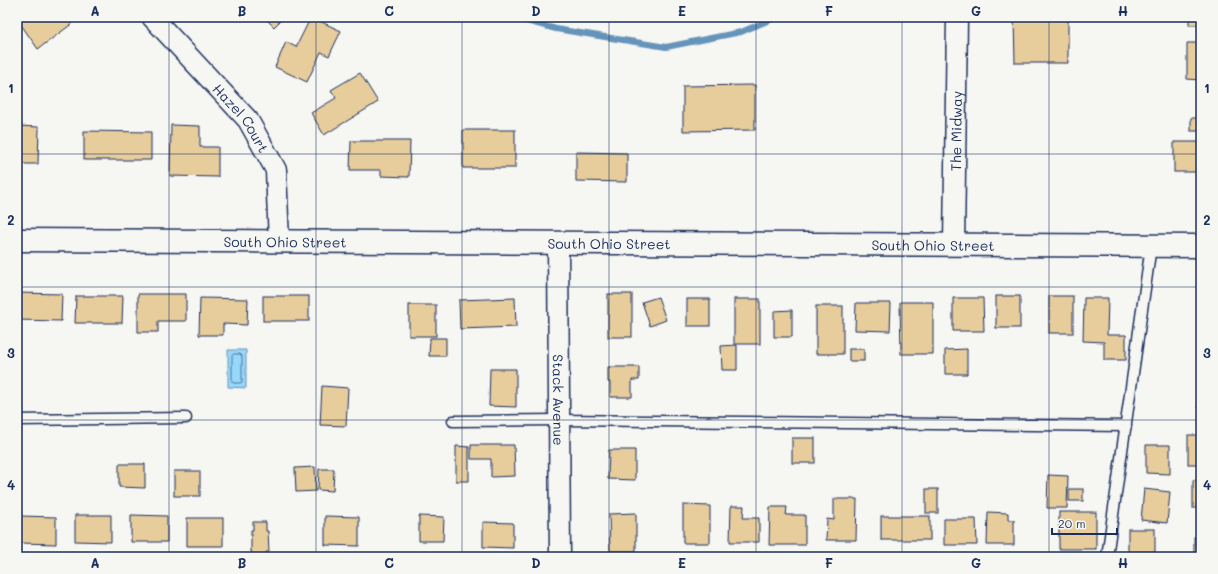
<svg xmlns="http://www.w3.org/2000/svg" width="1218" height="574" font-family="Mali,sans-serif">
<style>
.water{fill:#97d8f9;stroke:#6594bb}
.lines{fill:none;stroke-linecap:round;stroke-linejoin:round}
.shore{stroke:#4d739c;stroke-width:1}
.stream{stroke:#6594bb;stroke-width:6}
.building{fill:#e7cc9c;stroke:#1b2f5e}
.service-casing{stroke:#1b2f5e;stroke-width:13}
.minor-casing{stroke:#1b2f5e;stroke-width:23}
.secondary-casing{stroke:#1b2f5e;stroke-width:25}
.service{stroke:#f6f6f2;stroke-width:10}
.minor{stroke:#f6f6f2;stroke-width:20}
.secondary{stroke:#f6f6f2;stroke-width:22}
.grid{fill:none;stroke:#1b2f5e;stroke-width:1;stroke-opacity:0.55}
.labels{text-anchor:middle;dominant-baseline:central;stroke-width:4;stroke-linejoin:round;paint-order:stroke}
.street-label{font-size:14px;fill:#1b2f5e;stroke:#f6f6f2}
.neatline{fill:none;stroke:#1b2f5e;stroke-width:1.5}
.grid-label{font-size:13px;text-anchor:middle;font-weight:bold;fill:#1b2f5e}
</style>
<rect width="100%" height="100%" fill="#f6f6f2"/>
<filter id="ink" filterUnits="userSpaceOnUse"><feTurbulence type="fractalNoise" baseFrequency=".025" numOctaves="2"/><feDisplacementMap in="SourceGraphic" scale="8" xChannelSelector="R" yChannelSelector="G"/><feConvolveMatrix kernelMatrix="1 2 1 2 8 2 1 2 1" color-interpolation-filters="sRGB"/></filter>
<g filter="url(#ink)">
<polygon class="water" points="228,350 246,350 246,388 228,387"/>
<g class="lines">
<polygon class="shore" points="234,354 240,354 242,356 242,382 240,383 234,383 232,382 232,356"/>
<polyline class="stream" points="512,17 556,29 666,47 741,32 777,17"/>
</g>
<g class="building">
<polygon points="17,17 69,17 73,23 38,49 17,19"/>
<polygon points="264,17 284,17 274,27"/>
<polygon points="311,17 341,31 329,56 321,52 307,82 275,67 286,42 296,47"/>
<polygon points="1014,17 1068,17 1068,63 1015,63"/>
<rect x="1189" y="17" width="12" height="8"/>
<polygon points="1187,43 1201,43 1201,80 1187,79"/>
<polygon points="360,73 378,102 324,135 311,113 336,98 331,90"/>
<polygon points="755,85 755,130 683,131 683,86"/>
<rect x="1191" y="118" width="10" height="13"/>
<polygon points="171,125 200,126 200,147 218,147 218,177 170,176"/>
<polygon points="17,126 39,127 38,164 17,164"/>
<rect x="463" y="130" width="52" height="38"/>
<polygon points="84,131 151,132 151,160 84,160"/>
<polygon points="351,141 410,141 409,177 381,176 381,170 350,170"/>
<rect x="1174" y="142" width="27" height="30"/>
<polygon points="576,152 627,153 627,182 576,181"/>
<polygon points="17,293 62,294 61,321 17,320"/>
<polygon points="138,294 186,294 186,321 158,321 158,332 138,332"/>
<rect x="608" y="294" width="24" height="43"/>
<polygon points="76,296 123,296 122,323 75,323"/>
<rect x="263" y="296" width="46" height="25"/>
<rect x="996" y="296" width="24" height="32"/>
<rect x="1049" y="296" width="24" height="37"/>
<polygon points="658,297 666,320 650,326 642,302"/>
<polygon points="200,298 248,299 247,325 223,324 223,335 199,335"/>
<polygon points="515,298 516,327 460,329 459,300"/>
<polygon points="953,298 983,298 984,331 953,331"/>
<polygon points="1084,298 1108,298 1107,335 1126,335 1126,360 1104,360 1104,342 1083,341"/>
<rect x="687" y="299" width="23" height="27"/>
<rect x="734" y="299" width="26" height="45"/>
<polygon points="900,302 933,302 933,354 901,354"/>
<polygon points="856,303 891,303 890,331 855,330"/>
<rect x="409" y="305" width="27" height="31"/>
<rect x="816" y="306" width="27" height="48"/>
<polygon points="792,310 792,337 774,337 774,311"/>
<polygon points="430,338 446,338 446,356 429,356"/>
<polygon points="737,345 737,370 722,370 721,346"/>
<rect x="849" y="349" width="15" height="12"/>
<polygon points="967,349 967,374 945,374 945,350"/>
<polygon points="608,367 639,367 639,380 632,380 632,397 610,397 610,382 608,382"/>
<polygon points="490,369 516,369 516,407 489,406"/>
<polygon points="1199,380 1201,380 1201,408 1198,408"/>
<polygon points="322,386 348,388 346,426 320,425"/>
<rect x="1188" y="435" width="13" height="29"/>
<rect x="792" y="438" width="23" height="25"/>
<polygon points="471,445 514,445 515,476 491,477 491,459 471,459"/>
<polygon points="1146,445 1170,445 1170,474 1146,473"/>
<polygon points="456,446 469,447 469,481 456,481"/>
<polygon points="609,450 635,450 635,480 608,479"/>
<polygon points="119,464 145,464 145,488 119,487"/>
<polygon points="315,467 316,491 296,492 295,468"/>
<polygon points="319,469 334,469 333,491 318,490"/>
<rect x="174" y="471" width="26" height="25"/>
<polygon points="1048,475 1068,476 1067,508 1047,508"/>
<rect x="1193" y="480" width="8" height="28"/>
<rect x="926" y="489" width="12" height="24"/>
<rect x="1069" y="489" width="14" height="12"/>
<polygon points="1144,489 1170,492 1167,523 1141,520"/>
<polygon points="834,499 857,499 856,540 826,540 827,519 834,520"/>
<polygon points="683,505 710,506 710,543 683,543"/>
<polygon points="731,506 744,506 743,518 759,518 759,542 730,542"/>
<polygon points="770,507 787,507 786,515 805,515 805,545 769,545"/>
<polygon points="988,512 1008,513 1008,520 1014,520 1014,545 987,545"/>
<rect x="1059" y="512" width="37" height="37"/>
<polygon points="636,513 636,551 610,551 609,514"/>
<polygon points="75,515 111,515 111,542 75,541"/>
<polygon points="131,515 167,516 167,542 131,542"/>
<polygon points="20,516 56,517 56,544 20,543"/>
<polygon points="325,516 359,517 359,546 325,545"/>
<polygon points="419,516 444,517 443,541 419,541"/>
<rect x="881" y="516" width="49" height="24"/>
<rect x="187" y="518" width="36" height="28"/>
<polygon points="944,519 976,519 977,545 944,545"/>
<polygon points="253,522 266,522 266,531 268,531 269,552 266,552 266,557 252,557 252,552 251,552 251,530 253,530"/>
<polygon points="483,522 513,523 513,548 483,547"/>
<rect x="1128" y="529" width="27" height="23"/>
<rect x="1194" y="537" width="7" height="20"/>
</g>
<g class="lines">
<g class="service-casing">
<g id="service">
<polyline points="17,420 186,418"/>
<polyline points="453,421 559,420 1126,426"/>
<polyline points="1107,557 1151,246"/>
</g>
</g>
<g class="minor-casing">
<g id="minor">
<path id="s1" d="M152,17L248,120L276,170L279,242"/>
<path id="s2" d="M558,243L560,557"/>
<path id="s3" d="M954,245L957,17"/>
</g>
</g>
<g class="secondary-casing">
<g id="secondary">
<path id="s4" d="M17,240L1201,246"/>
</g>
</g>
<use href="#service" class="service"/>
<use href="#minor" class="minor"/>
<use href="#secondary" class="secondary"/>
</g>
</g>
<path class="grid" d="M169,17V557M316,17V557M462,17V557M609,17V557M756,17V557M902,17V557M1049,17V557M17,154H1201M17,287H1201M17,420H1201"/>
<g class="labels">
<g class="street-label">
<text stroke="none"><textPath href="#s1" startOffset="135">Hazel Court</textPath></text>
<text stroke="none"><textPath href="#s3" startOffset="114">The Midway</textPath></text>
<text stroke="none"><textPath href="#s4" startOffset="268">South Ohio Street</textPath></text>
<text stroke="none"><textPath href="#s4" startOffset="592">South Ohio Street</textPath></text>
<text stroke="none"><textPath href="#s4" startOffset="916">South Ohio Street</textPath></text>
<text stroke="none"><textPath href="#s2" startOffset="157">Stack Avenue</textPath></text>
</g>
</g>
<rect width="1218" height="574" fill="none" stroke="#f6f6f2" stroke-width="44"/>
<path d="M1052 528v6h65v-6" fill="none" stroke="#1b2f5e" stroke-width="2"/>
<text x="1058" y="528" font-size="12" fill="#1b2f5e" stroke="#f6f6f2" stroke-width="3" paint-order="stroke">20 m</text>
<rect x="22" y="22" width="1174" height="530" class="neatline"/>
<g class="grid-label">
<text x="95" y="16">A</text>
<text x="242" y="16">B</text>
<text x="389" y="16">C</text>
<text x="536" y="16">D</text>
<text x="682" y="16">E</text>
<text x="829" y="16">F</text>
<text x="976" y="16">G</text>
<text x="1123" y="16">H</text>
<text x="11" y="93">1</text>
<text x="1207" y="93">1</text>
<text x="11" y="225">2</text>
<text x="1207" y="225">2</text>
<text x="11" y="358">3</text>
<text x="1207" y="358">3</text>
<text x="11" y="490">4</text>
<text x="1207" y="490">4</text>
<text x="95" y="568">A</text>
<text x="242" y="568">B</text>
<text x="389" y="568">C</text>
<text x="536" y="568">D</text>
<text x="682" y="568">E</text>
<text x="829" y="568">F</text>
<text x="976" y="568">G</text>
<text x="1123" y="568">H</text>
</g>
</svg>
